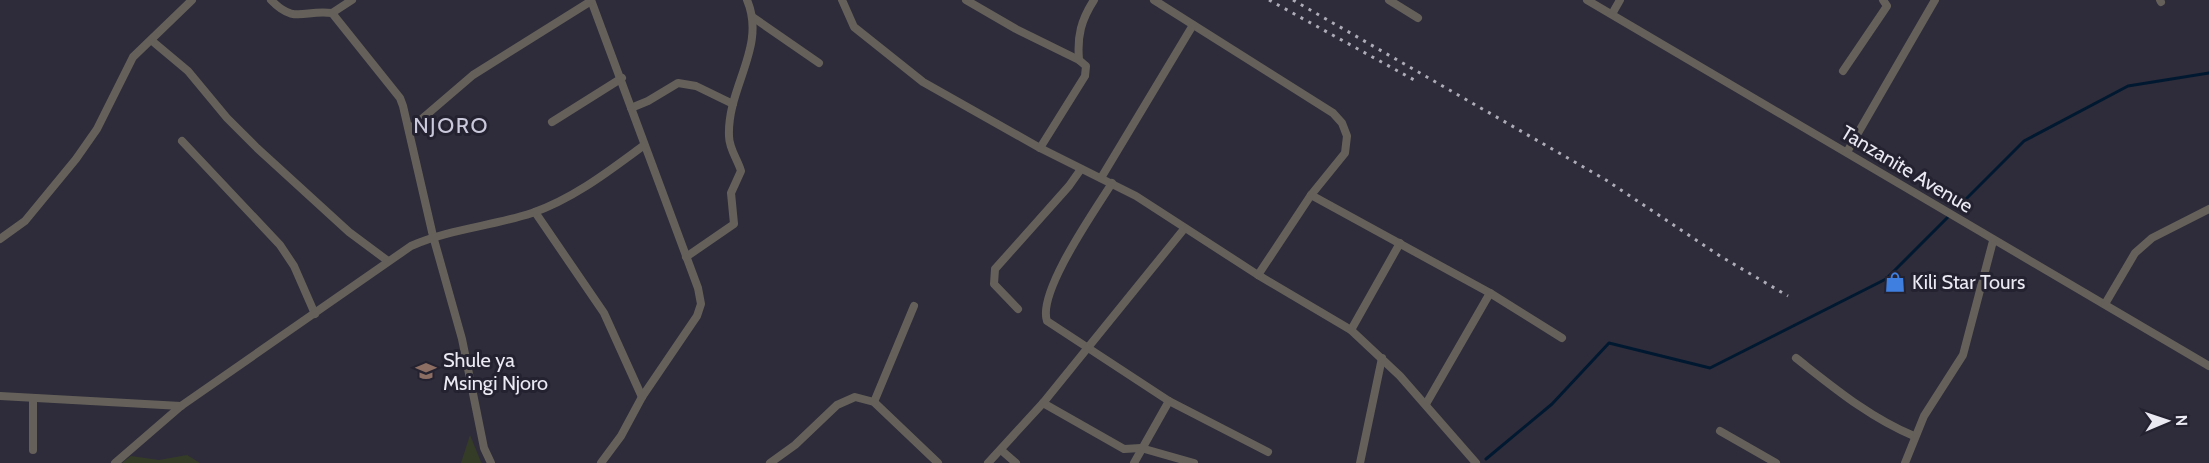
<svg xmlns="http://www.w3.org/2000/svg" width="2209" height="463" font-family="Cabin,sans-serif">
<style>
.green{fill:#343c27}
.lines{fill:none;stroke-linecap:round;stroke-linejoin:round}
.stream{stroke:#001930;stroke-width:3}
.minor{stroke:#65615a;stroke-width:8}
.rail{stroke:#adacb7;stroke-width:3;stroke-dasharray:3 6;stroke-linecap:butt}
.labels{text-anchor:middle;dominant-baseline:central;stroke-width:6;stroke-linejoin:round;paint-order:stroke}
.street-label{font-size:20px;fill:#ebeaf3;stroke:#242230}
.poi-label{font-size:20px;fill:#ebeaf3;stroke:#242230;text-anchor:start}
.quarter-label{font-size:22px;letter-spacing:1.5px;fill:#cac8db;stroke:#242230}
</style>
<rect width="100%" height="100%" fill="#2e2c3a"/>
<g class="green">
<polygon points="470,435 481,462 482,463 461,463"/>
<polygon points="187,455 200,463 122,463 131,456 159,460"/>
</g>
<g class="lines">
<g class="stream">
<polyline points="1962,203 2024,141 2128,86 2209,73"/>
<polyline points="1486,459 1552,404 1609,343 1710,368 1886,279 1949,216"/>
</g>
<g class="minor">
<path d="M271,0C295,25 304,9 332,13L400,98L403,106L433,236L462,339L484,448L491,463"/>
<polyline points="591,0 698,288 701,304 697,316 642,397 621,436 601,463"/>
<polyline points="842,0 854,27 923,82 1040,148 1136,196 1258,275 1351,330 1400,376 1476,463"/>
<polyline points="966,0 1016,29 1079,60"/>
<polyline points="1154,0 1333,113 1342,123 1347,136 1345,153 1311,195 1258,275"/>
<polyline points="1389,0 1418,18"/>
<polyline points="1587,0 2209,366"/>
<polyline points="2160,0 2161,2"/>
<polyline points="332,13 352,0"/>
<polyline points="1612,14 1620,0"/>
<polyline points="754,18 819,63"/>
<polyline points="151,40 188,71 227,118 257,148 349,232 388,261"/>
<polyline points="1843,71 1883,12 1887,6 1883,0"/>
<polyline points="631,108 648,101 678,83 696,86 733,104"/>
<polyline points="552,122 622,78"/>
<polyline points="410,129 473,75 591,1"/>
<polyline points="182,141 280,245 294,266 315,314"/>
<path d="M1040,148L1085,76L1086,66L1079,60C1077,36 1081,20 1094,0"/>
<polyline points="1847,152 1935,0"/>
<polyline points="1101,178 1193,25"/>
<path d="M1112,183C1096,209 1037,292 1047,321L1169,401L1268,452"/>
<polyline points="1311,195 1490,293 1562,338"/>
<polyline points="535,212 604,313 642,397"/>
<polyline points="0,239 25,221 76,159 97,129 133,57 192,0"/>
<path d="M686,257L734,224L731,193L741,171C738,160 729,149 729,136C727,87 767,47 747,0"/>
<polyline points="2105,304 2135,253 2152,238 2209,209"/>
<polyline points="1018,309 994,284 995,269 1069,186 1081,169"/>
<polyline points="1351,330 1400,243"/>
<path d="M1796,358C1833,387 1870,418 1914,436"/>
<polyline points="0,396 181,406"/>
<polyline points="33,398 33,450"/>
<polyline points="874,402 914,306"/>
<polyline points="1043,403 1124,449 1141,448 1194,463"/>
<polyline points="1426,404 1490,293"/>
<polyline points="1720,431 1776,463"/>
<polyline points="1001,450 1016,463"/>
<path d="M115,463L181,406L411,246C450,229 493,226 532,213C573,199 609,171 643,146"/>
<polyline points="770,463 795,445 837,405 855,397 874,402 938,463"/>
<polyline points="988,463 1043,403 1184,229"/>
<polyline points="1134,463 1169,401"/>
<polyline points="1360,463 1382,358"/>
<polyline points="1905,463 1924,416 1963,355 1993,241"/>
</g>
<g class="rail">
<polyline points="1269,0 1416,81"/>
<polyline points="1293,0 1606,180 1720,256 1788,296"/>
</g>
</g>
<defs>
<g id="shop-bare" transform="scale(1.62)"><path d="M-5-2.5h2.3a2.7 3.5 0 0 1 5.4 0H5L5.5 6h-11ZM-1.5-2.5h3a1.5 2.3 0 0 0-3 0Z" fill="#3f7fe0" stroke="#242230" stroke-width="2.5" paint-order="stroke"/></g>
<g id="school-bare" transform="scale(1.62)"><path d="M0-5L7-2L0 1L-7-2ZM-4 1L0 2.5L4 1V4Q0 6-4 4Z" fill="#8d6e63" stroke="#242230" stroke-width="2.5" paint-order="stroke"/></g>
</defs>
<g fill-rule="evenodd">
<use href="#shop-bare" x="1895" y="282"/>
<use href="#school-bare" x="426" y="371"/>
</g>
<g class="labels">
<g class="street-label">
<text transform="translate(1907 169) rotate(31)">Tanzanite Avenue</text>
</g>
<g class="poi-label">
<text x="1912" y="282">Kili Star Tours</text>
<text x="443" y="360">Shule ya<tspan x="443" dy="23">Msingi Njoro</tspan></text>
</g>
<g class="quarter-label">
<text x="451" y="125">NJORO</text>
</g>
</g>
<g transform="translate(2167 421) rotate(88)" stroke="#242230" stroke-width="4.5" paint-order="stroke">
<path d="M0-4.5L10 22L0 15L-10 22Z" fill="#ebeaf3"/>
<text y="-9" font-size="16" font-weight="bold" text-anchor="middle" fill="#ebeaf3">N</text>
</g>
</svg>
